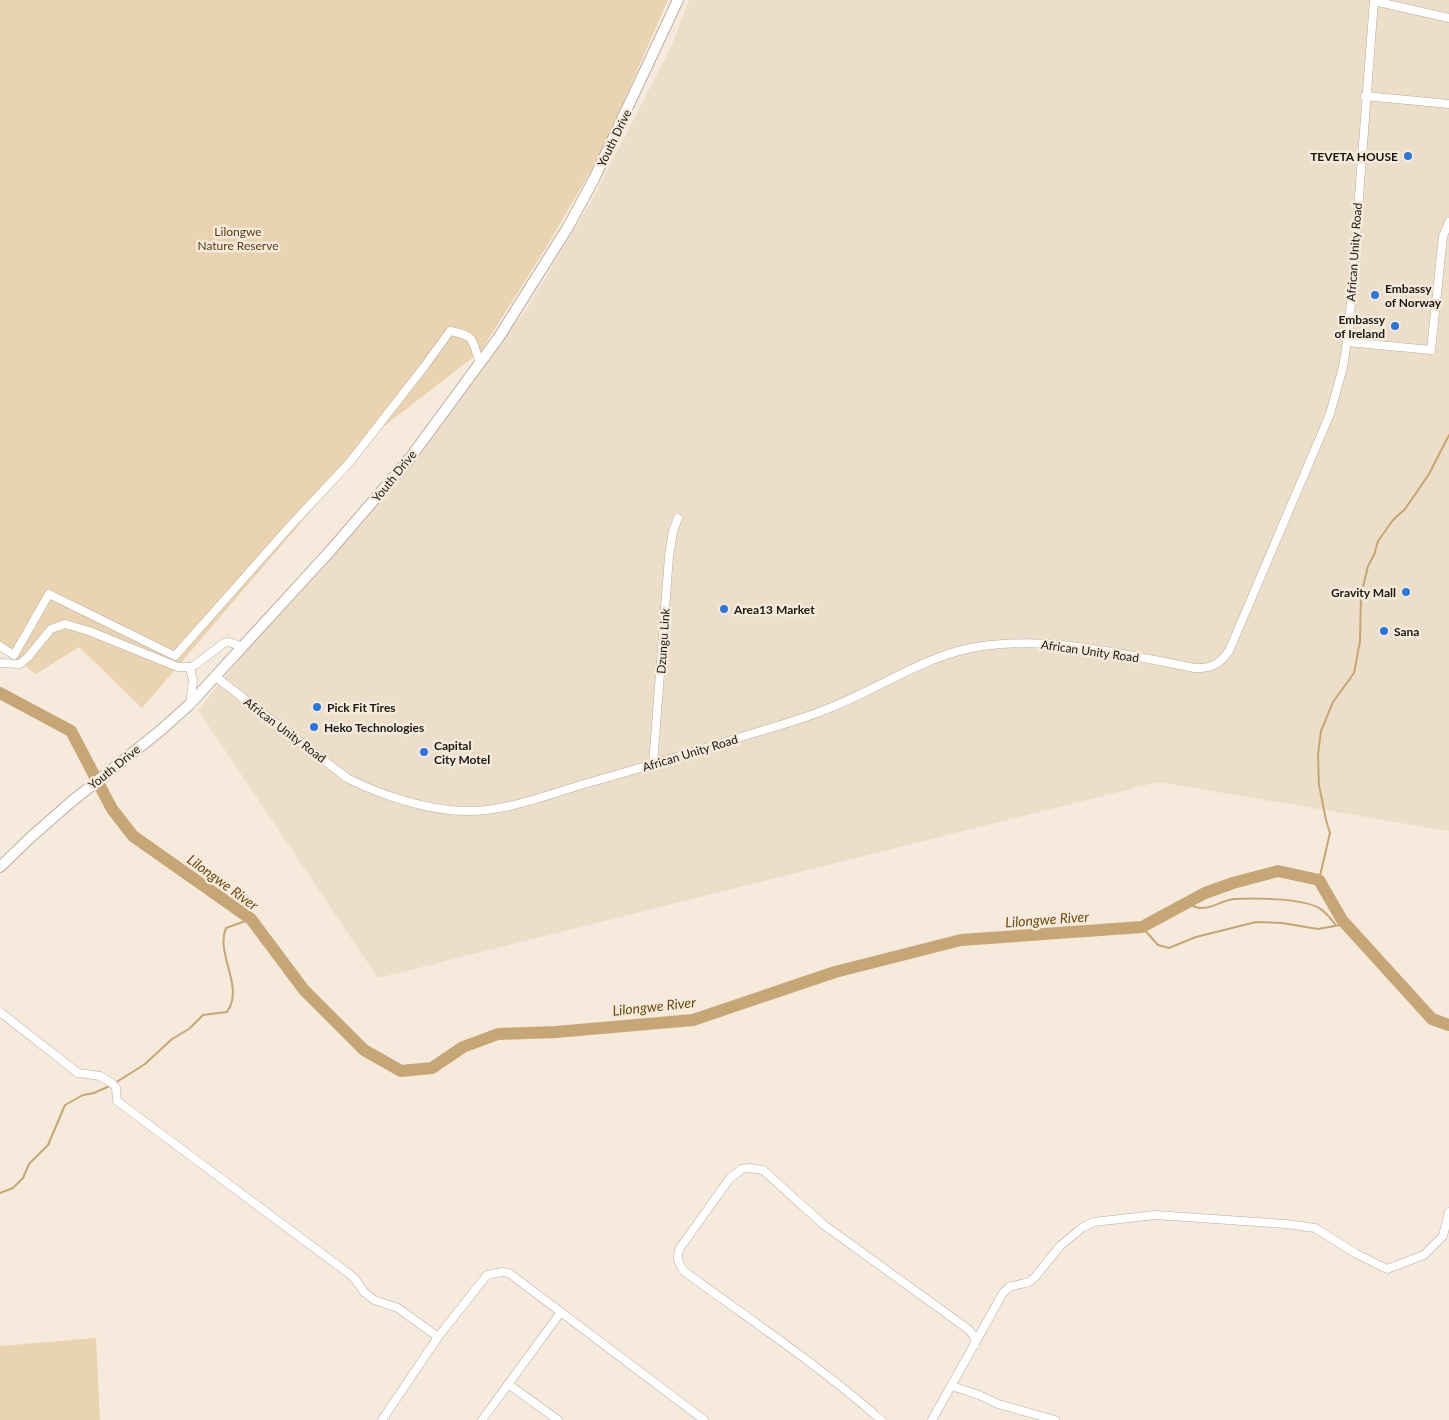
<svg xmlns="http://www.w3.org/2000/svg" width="1449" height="1420" font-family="Lato,sans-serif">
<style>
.built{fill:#ecdec8}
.green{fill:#ead3b0}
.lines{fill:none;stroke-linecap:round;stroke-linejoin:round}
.stream{stroke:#c6a675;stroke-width:2}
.river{stroke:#c6a675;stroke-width:12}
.minor-casing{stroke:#b8aea0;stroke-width:9}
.tertiary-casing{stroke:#b8aea0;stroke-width:12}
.minor{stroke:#fff;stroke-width:8}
.tertiary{stroke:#fff;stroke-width:10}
.poi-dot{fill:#2776e1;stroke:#f5eadb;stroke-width:2}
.labels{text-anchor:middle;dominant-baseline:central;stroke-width:5;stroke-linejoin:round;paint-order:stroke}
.street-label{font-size:12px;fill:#1c1813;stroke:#f5eadb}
.poi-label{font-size:12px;font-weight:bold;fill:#1c1813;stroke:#f5eadb;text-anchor:start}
.park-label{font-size:12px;fill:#543d16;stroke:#f5eadb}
.water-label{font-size:14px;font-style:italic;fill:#6b4b0e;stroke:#f5eadb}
</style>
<rect width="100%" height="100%" fill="#f5eadb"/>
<polygon class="built" points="689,0 1449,0 1449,831 1158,782 378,978 198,710 526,310 591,202 671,47"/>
<g class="green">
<polygon points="0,0 668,0 600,155 547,246 481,351 383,427 142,708 79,647 36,674 0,648"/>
<polygon points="96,1338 100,1420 0,1420 0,1346"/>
</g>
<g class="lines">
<g class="stream">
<polyline points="1319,880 1330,833 1326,820 1319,785 1318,754 1321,731 1333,702 1354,673 1360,641 1361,595 1368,566 1374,555 1378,541 1393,520 1405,509 1429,474 1449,435"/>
<path d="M1186,903C1190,905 1196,908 1201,908C1211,909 1223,900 1234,899C1254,898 1302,898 1319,908C1325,911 1331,919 1335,924"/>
<polyline points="1142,927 1158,945 1169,948 1196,937 1256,922 1282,923 1318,929 1346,924"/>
<path d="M115,1083L145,1064L172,1039L189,1029L203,1015L227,1012C245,987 215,954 226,928L251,919"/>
<polyline points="0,1193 13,1188 23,1178 29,1164 48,1145 65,1105 83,1095 94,1093 112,1085"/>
</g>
<polyline class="river" points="0,693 71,731 112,809 133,836 251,919 304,990 364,1050 401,1071 432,1068 463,1047 498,1034 556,1032 693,1020 835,972 961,940 1142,927 1205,893 1233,883 1278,871 1319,880 1342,920 1432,1019 1449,1025"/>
<g class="minor-casing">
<g id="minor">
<polyline points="1374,1 1449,18"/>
<polyline points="1365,96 1449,104"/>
<polyline points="1347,342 1431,350 1443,236 1449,222"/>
<path d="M0,646L14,655L49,594L175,656L291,525L349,463L424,367L450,331C477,336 471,340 480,363"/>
<polyline points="0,663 20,664 28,657 51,629 65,624 89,631 178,667 190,667 195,665 224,643 229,642 243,647"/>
<path d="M216,677L347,778C380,795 429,811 466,811C506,812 552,793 591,782C642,768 693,752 744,736C774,727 804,719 832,707C879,688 922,658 971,648C1046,634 1122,654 1195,668C1210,669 1220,664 1229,651L1330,414L1343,367L1349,328L1374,0"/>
<polyline points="190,704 193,681 190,667"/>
<polyline points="653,764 669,556 673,531 678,518"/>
<polyline points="0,1012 78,1073 100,1076 113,1084 116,1087 117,1101 348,1273 355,1279 364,1292 374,1300 398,1308 438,1337"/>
<polyline points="508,1384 558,1420"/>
<polyline points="952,1386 979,1395 998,1404 1055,1420"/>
<polyline points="382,1420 438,1337 487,1275 502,1272 509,1273 704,1420"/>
<polyline points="482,1420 561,1312"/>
<path d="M881,1420C819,1365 750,1320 684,1271C678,1263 676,1257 680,1248L730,1178L742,1169L749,1168L763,1170L824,1225L968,1329L974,1336L975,1345"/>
<polyline points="932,1420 1003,1293 1009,1287 1029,1282 1035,1277 1060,1246 1083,1227 1094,1222 1155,1215 1286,1224 1315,1228 1355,1253 1387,1269 1424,1255 1443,1236 1449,1212"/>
</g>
</g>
<g class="tertiary-casing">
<polyline id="tertiary" points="0,867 31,837 71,802 160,731 190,704 331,550 410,458 499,337 568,227 594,179 678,0"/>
</g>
<use href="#minor" class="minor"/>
<use href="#tertiary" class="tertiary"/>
</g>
<g class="poi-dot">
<circle cx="1408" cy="156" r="5"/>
<circle cx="1375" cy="295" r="5"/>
<circle cx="1395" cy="326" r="5"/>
<circle cx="1406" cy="592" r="5"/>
<circle cx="724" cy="609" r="5"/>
<circle cx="1384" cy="631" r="5"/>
<circle cx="317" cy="707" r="5"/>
<circle cx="314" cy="727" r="5"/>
<circle cx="424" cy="752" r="5"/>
</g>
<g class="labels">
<g class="street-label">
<text transform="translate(614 138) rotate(-64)">Youth Drive</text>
<text transform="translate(1354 252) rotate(-86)">African Unity Road</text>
<text transform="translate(394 476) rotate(-51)">Youth Drive</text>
<text transform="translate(663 641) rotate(-86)">Dzungu Link</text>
<text transform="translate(1090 651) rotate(8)">African Unity Road</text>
<text transform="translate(285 730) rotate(37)">African Unity Road</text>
<text transform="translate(690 753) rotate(-17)">African Unity Road</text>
<text transform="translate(114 767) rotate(-39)">Youth Drive</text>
</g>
<g class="poi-label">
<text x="1398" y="156" text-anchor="end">TEVETA HOUSE</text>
<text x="1385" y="288">Embassy<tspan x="1385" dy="14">of Norway</tspan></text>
<text x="1385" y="319" text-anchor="end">Embassy<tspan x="1385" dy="14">of Ireland</tspan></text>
<text x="1396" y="592" text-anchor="end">Gravity Mall</text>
<text x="734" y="609">Area13 Market</text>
<text x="1394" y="631">Sana</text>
<text x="327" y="707">Pick Fit Tires</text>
<text x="324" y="727">Heko Technologies</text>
<text x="434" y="745">Capital<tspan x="434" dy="14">City Motel</tspan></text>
</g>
<g class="park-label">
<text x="238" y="231">Lilongwe<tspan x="238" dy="14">Nature Reserve</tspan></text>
</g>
<g class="water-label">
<text transform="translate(223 882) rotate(36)">Lilongwe River</text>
<text transform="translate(1047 919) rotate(-4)">Lilongwe River</text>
<text transform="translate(654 1006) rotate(-6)">Lilongwe River</text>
</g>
</g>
</svg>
